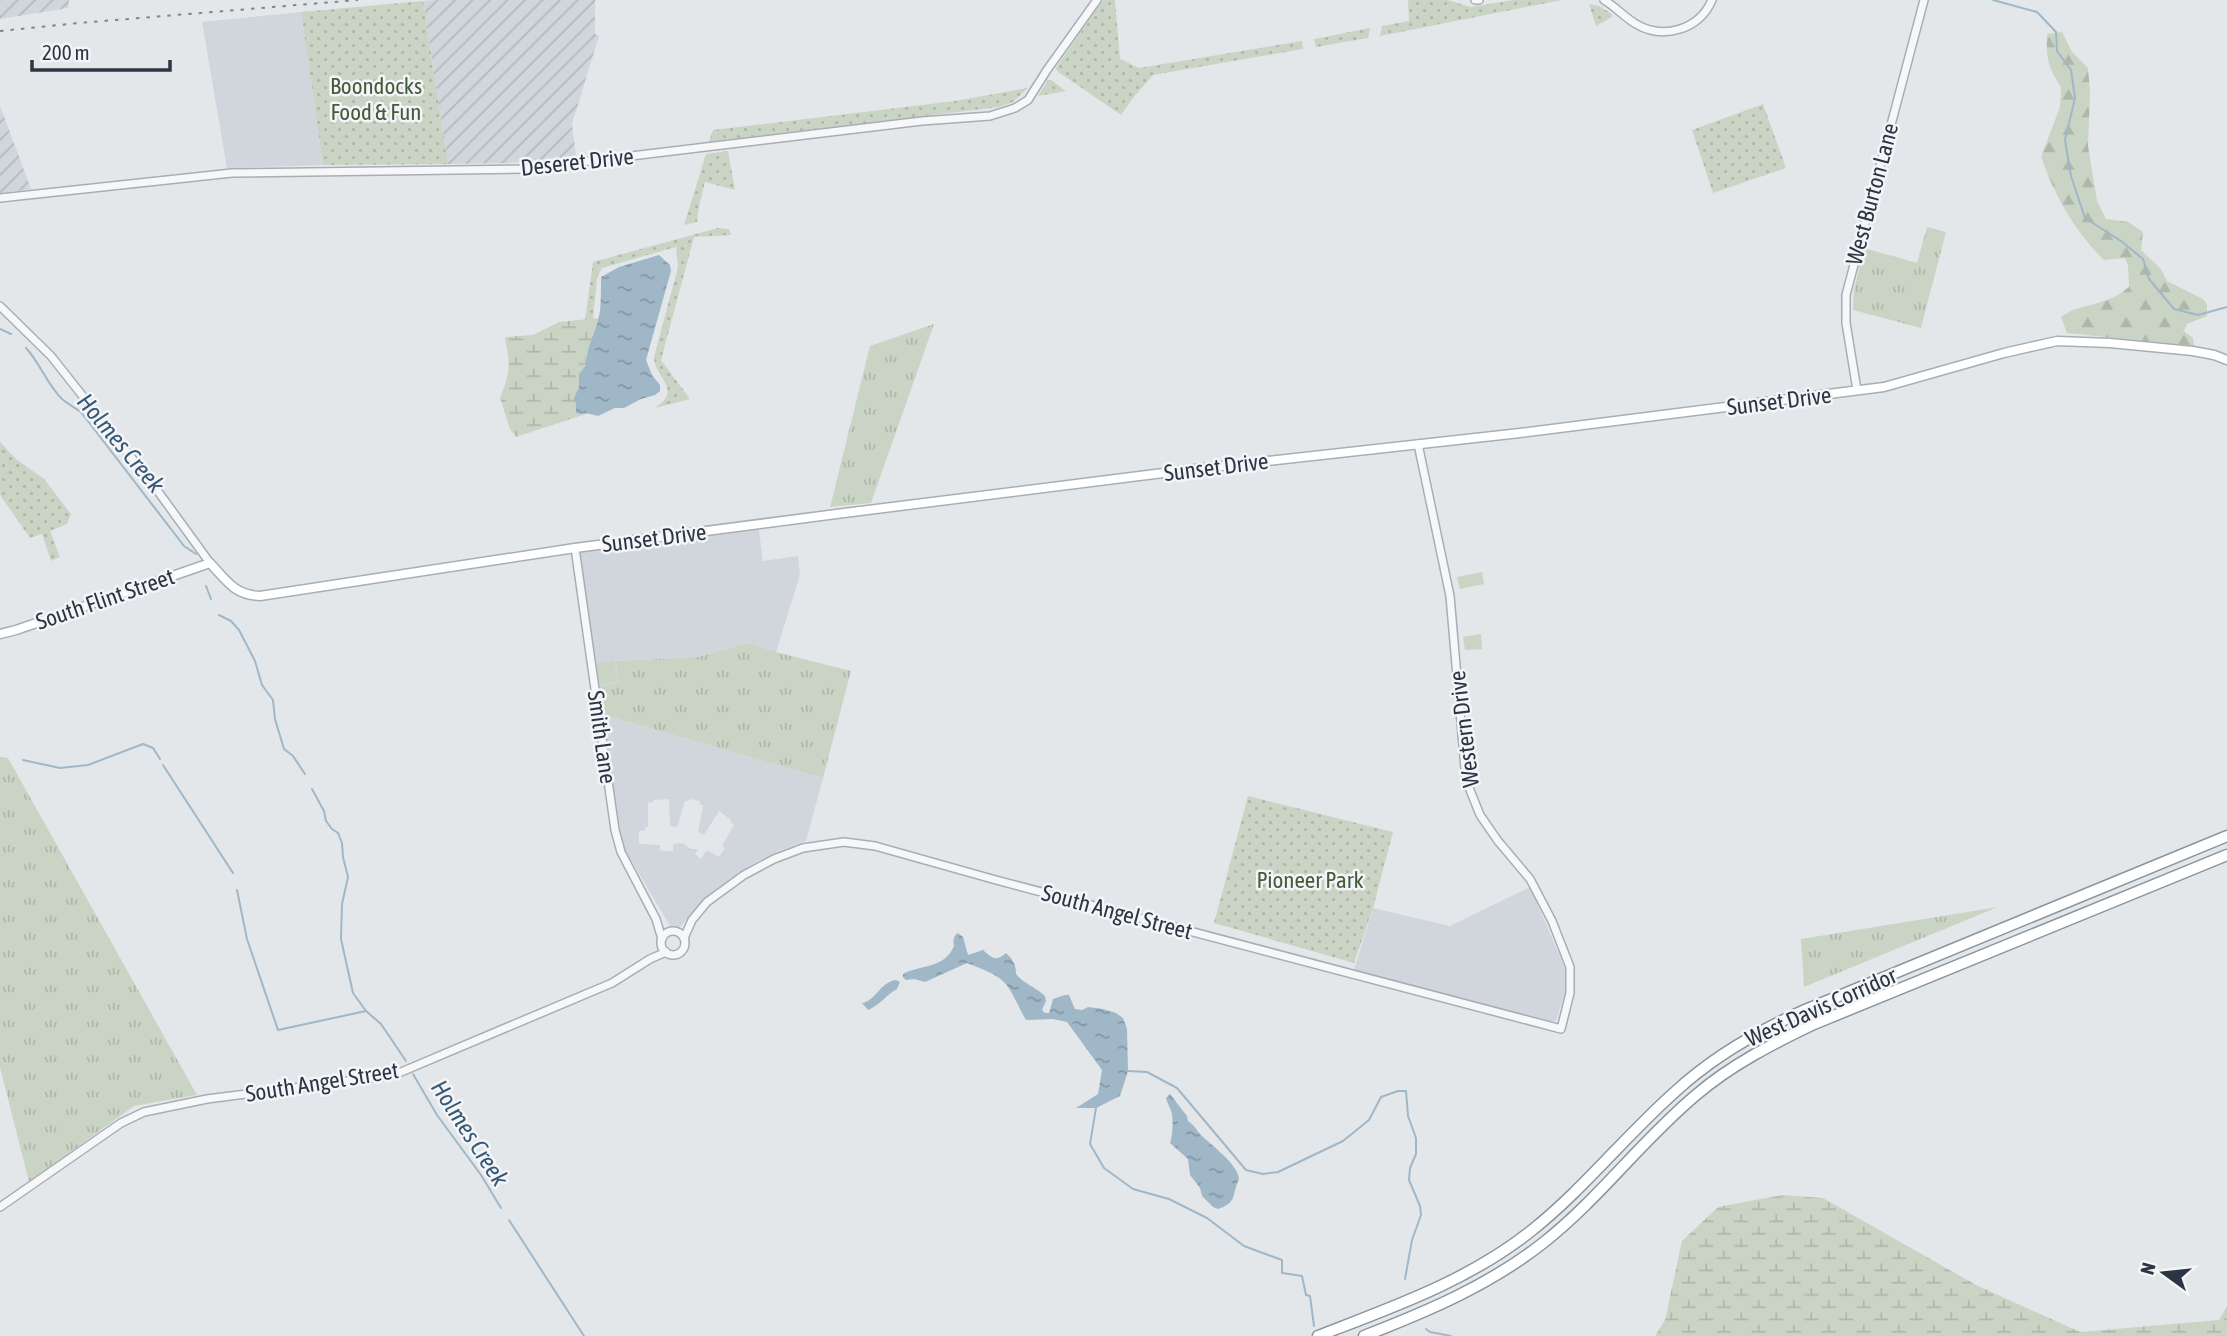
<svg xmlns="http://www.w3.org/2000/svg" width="2227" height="1336" font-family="'Asap Condensed',sans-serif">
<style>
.built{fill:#d1d6dc;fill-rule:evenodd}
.industrial{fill:url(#industrial-furrows)}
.grass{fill:url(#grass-tufts)}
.forest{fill:url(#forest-firs)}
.wetland{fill:url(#wetland-marsh)}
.park{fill:url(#park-dots)}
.pitch{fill:#cad4c5}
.water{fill:url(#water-ripples)}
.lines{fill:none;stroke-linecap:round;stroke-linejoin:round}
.stream{stroke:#a0b7c8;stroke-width:2}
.tertiary-casing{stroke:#a8aeb4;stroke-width:10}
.secondary-casing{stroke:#a8aeb4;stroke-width:11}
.motorway-casing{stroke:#8b95a0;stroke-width:13}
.tertiary{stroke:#f6f7f9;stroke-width:7}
.secondary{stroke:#fff;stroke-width:8}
.motorway{stroke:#fff;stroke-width:10}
.rail{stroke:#7d8793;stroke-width:2;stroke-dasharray:3.5 7;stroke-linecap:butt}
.labels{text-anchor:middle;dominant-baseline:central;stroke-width:5;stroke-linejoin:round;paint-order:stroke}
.park-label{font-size:23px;fill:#435d39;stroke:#f3f5f8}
.street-label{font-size:23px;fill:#2c3642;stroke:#f3f5f8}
.water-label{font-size:24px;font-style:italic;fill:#375874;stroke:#f3f5f8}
</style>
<defs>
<pattern id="industrial-furrows" width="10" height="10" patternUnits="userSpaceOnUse" patternTransform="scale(1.75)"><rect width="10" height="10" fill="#d1d6dc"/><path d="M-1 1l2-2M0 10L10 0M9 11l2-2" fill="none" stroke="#b4b8be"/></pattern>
<pattern id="grass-tufts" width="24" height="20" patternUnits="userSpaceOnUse" patternTransform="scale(1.75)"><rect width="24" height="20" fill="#cad4c5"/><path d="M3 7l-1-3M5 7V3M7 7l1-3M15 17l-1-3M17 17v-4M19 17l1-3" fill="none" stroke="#aeb7aa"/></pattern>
<pattern id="forest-firs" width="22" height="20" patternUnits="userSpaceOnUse" patternTransform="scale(1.75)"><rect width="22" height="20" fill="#cad4c5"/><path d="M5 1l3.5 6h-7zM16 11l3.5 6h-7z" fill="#aeb7aa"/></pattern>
<pattern id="wetland-marsh" width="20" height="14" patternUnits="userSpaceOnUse" patternTransform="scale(1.75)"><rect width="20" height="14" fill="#cad4c5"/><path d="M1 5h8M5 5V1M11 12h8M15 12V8" fill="none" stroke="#aeb7aa"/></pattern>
<pattern id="park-dots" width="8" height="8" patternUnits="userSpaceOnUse" patternTransform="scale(1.75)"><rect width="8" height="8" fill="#cad4c5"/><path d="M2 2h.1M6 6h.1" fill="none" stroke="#aeb7aa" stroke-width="1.8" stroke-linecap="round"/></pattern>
<pattern id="water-ripples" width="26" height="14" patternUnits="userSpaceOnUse" patternTransform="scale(1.75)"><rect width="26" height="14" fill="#a0b7c8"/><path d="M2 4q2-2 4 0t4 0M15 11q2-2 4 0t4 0" fill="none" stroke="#8396a4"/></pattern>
</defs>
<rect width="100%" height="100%" fill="#e3e7ea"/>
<g class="built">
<polygon points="301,12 323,165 227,168 202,22"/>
<polygon points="758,524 763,561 798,556 800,575 776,652 748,643 698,657 616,661 618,683 599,686 577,552"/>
<path d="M604,715L823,778L806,841L779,851L749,866L706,897L681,926L676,928L670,926L625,850L618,832ZM669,799L670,826L677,827L685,801H689L690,799L700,801L699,804L703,805L698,832L704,835L719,811L731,820L730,822L734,825L722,846L725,848L719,857L707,850L701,859L695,854L698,849H691L683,843L673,844V851H663L660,850V845L639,844V831H645V827H648V803L653,802L654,800Z"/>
<polygon points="1530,887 1564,966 1567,977 1566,989 1556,1021 1552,1022 1354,970 1373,908 1450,926"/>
</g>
<g class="industrial">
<polygon points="0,0 69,0 68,8 0,19"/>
<polygon points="437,0 595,0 595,34 599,36 572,124 576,156 510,163 448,164 423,1"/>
<polygon points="0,106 31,189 0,193"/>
</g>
<g class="grass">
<polygon points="1927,227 1946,232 1921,328 1853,310 1854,290 1864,248 1917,263"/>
<polygon points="934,324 871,503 830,507 870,346"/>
<polygon points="748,643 776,652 851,671 823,778 604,715 599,686 618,683 616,661 698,657"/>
<polygon points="0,757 8,758 197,1095 134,1106 29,1182 0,1067"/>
<polygon points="1998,907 1804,987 1801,939"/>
</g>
<path class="forest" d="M2062,32L2072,52L2088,68L2090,92L2088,146L2097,201L2106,219L2128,222L2143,232L2141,250L2161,269L2167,281L2203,299L2207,304V316L2187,324L2184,331L2193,338L2194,346L2067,333L2061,317C2083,301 2105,308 2129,287L2128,266L2125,258L2104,260C2074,231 2055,196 2041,157L2060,107L2061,87C2048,68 2046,58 2047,34Z"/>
<g class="wetland">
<path d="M598,318C594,334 586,349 586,365L579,374V387L573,400L589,413L516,437L510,429L500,398C511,371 510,366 505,337L533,335L559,322Z"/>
<polygon points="1783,1195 1823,1198 1976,1285 2080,1332 2219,1320 2227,1306 2227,1336 1655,1336 1665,1320 1682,1241 1718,1207"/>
</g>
<g class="park">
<polygon points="1103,0 1115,0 1120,59 1139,68 1302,41 1303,49 1153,75 1133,98 1121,115 1057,71 1056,68"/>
<polygon points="1408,0 1448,0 1470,7 1514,0 1562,0 1380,36 1382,26 1409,21"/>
<polygon points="423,1 448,164 323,165 301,12"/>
<polygon points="1589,4 1599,6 1612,14 1612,17 1596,26"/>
<polygon points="1370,28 1368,38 1316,47 1314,39"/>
<polygon points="1048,80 1051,80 1066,91 1038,96"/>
<polygon points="1028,88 1013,102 999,107 709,142 713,130 955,101"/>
<polygon points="1763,104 1786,168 1713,193 1692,130"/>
<polygon points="728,151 735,190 705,182 699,206 697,222 684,225 706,154"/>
<path d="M718,228L729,229L731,235L694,237L661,360L690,399L655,408C684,389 654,378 654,357L678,267L676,247L602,268L597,278L593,319L585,320L593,262Z"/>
<polygon points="0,442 16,459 44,479 71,514 67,524 50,531 60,557 51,561 42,534 30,538 0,495"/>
<polygon points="1248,796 1393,832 1373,908 1354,963 1214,923"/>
</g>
<g class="pitch">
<polygon points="1482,572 1484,584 1460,589 1457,577"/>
<polygon points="1481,634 1482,649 1465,650 1463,637"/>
<polygon points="614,661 617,682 598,684 596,663"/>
</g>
<g class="water">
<path d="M659,255L670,265L671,271L646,360L652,375L660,385V391L655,395L641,399L624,408H615L598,416L586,413H576V403L573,400L579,387V374L586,365C586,346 597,330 600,311C601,300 601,288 601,277L619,267Z"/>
<path d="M958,933L963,937L968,955L983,950C992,958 996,962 1006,953C1013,960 1016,964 1016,974C1024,984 1036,987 1045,996L1046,1001L1042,1010L1045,1013H1049L1053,999L1065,995H1069L1075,1009L1082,1010L1088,1007L1103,1009L1116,1013L1123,1018L1127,1029L1128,1071L1120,1096L1096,1108H1076L1098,1094L1102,1070L1067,1022L1053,1019L1026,1020C1020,1010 1016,1000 1010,990C1002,975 982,969 967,963L925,982L914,979L906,980L903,977V974C922,964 944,969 954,946C953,941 953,936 958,933Z"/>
<path d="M896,980L900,982L897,989C886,995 880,1005 868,1010L862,1003C876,1001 880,982 896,980Z"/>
<path d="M1170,1094L1187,1116L1188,1121C1196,1126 1197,1132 1203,1137C1214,1147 1238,1165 1239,1179C1231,1196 1238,1202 1218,1209L1213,1207L1202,1196L1200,1188L1190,1175L1188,1159L1170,1143C1173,1136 1173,1121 1172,1114C1171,1109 1167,1103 1166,1098Z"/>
</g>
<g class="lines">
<g class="stream">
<polyline points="1993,0 2037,12 2056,32 2057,51 2071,70 2075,98 2065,140 2071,176 2085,218 2121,241 2143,259 2149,279 2174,309 2198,315 2227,307"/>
<polyline points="0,329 11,334"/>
<path d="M26,348C40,363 48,386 62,399C68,404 75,408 81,412L184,546L196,554"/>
<polyline points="206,586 211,599"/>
<polyline points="219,615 231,621 239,630 255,661 262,685 273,700 275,719 284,749 293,756 305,774"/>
<polyline points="23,760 60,768 88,765 143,744 153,748 160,759"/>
<polyline points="163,765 233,873"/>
<polyline points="312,789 324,811 326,821 332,829 338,833 342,843 343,857 348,877 342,904 341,939 353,993 366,1011 381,1024 406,1061"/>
<polyline points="237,890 247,939 278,1030 366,1011"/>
<polyline points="1128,1071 1147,1072 1177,1088 1246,1170 1263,1174 1278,1172 1343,1141 1369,1120 1381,1097 1398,1091 1406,1091 1408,1116 1416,1138 1416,1154 1410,1168 1409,1180 1420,1206 1421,1215 1412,1240 1405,1279"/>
<polyline points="413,1074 437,1115 481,1175 501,1208"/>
<polyline points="1096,1108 1090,1144 1104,1168 1133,1189 1169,1199 1207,1218 1244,1246 1282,1260 1282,1273 1302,1276 1306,1295 1310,1296 1314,1326"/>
<polyline points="509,1220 584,1336"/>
<polyline points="1426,1329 1430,1332 1451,1336"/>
</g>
<g class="tertiary-casing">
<g id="tertiary">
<polyline points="1475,0 1479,0"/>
<path d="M1604,0C1616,7 1624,17 1636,24C1663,40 1699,30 1712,0"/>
<polyline points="0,198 232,173 523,169 922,121 990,116 1015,108 1028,100 1047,70 1097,0"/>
<polyline points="0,306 51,356 157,490 210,563"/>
<polyline points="1857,390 1846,323 1846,295 1924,0"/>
<polyline points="575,548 615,830 621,852 656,919 662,939"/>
<circle cx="673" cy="943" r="12"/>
<polyline points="684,938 692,920 707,902 744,875 774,859 803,848 844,842 875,846 996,880 1561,1029 1570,993 1570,967 1552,921 1530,879 1498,841 1480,815 1466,780 1450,596 1418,444"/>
<polyline points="0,1207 121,1123 144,1112 207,1099 394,1075 612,983 650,959 666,952"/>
</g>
</g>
<g class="secondary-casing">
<path id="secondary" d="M0,634L16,630L210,563C226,580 234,595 260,596L575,548L844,513L1187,470L1520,433L1884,387L2004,353L2057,341L2110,343L2193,351L2214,355L2227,360"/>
</g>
<g class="motorway-casing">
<g id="motorway">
<path d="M1318,1336C1393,1307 1468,1281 1531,1231C1584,1189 1625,1136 1676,1091C1714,1056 1758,1031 1805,1010L2227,836"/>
<path d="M1364,1336C1428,1311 1488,1286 1543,1243C1599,1199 1641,1141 1696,1095C1731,1065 1772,1044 1814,1024L2227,855"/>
</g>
</g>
<use href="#tertiary" class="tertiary"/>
<use href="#secondary" class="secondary"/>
<use href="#motorway" class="motorway"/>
<polyline class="rail" points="0,31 79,23 358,0"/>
</g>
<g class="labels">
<g class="park-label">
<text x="376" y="86">Boondocks<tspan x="376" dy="26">Food &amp; Fun</tspan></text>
<text x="1310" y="880">Pioneer Park</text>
</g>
<g class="street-label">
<text transform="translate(577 162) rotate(-6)">Deseret Drive</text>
<text transform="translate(1872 194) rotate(-75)">West Burton Lane</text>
<text transform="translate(1779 401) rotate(-7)">Sunset Drive</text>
<text transform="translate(1216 467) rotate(-7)">Sunset Drive</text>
<text transform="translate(654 538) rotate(-7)">Sunset Drive</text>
<text transform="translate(105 599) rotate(-19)">South Flint Street</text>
<text transform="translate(1464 729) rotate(-97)">Western Drive</text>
<text transform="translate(602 737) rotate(82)">Smith Lane</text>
<text transform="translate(1117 912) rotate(15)">South Angel Street</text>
<text transform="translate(1821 1007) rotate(-24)">West Davis Corridor</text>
<text transform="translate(322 1082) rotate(-9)">South Angel Street</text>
</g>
<g class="water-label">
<text transform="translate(121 443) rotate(50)">Holmes Creek</text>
<text transform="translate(470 1133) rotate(57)">Holmes Creek</text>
</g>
</g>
<g transform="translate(2164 1273) rotate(285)" stroke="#f3f5f8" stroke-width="5" paint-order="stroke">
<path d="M0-5L12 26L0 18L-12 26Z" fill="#2c3642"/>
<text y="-10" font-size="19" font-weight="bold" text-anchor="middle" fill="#2c3642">N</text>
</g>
<path d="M32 60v10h138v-10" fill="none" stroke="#2c3642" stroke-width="3.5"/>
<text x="42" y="60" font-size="21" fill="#2c3642" stroke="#f3f5f8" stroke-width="5" paint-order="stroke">200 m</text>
</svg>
